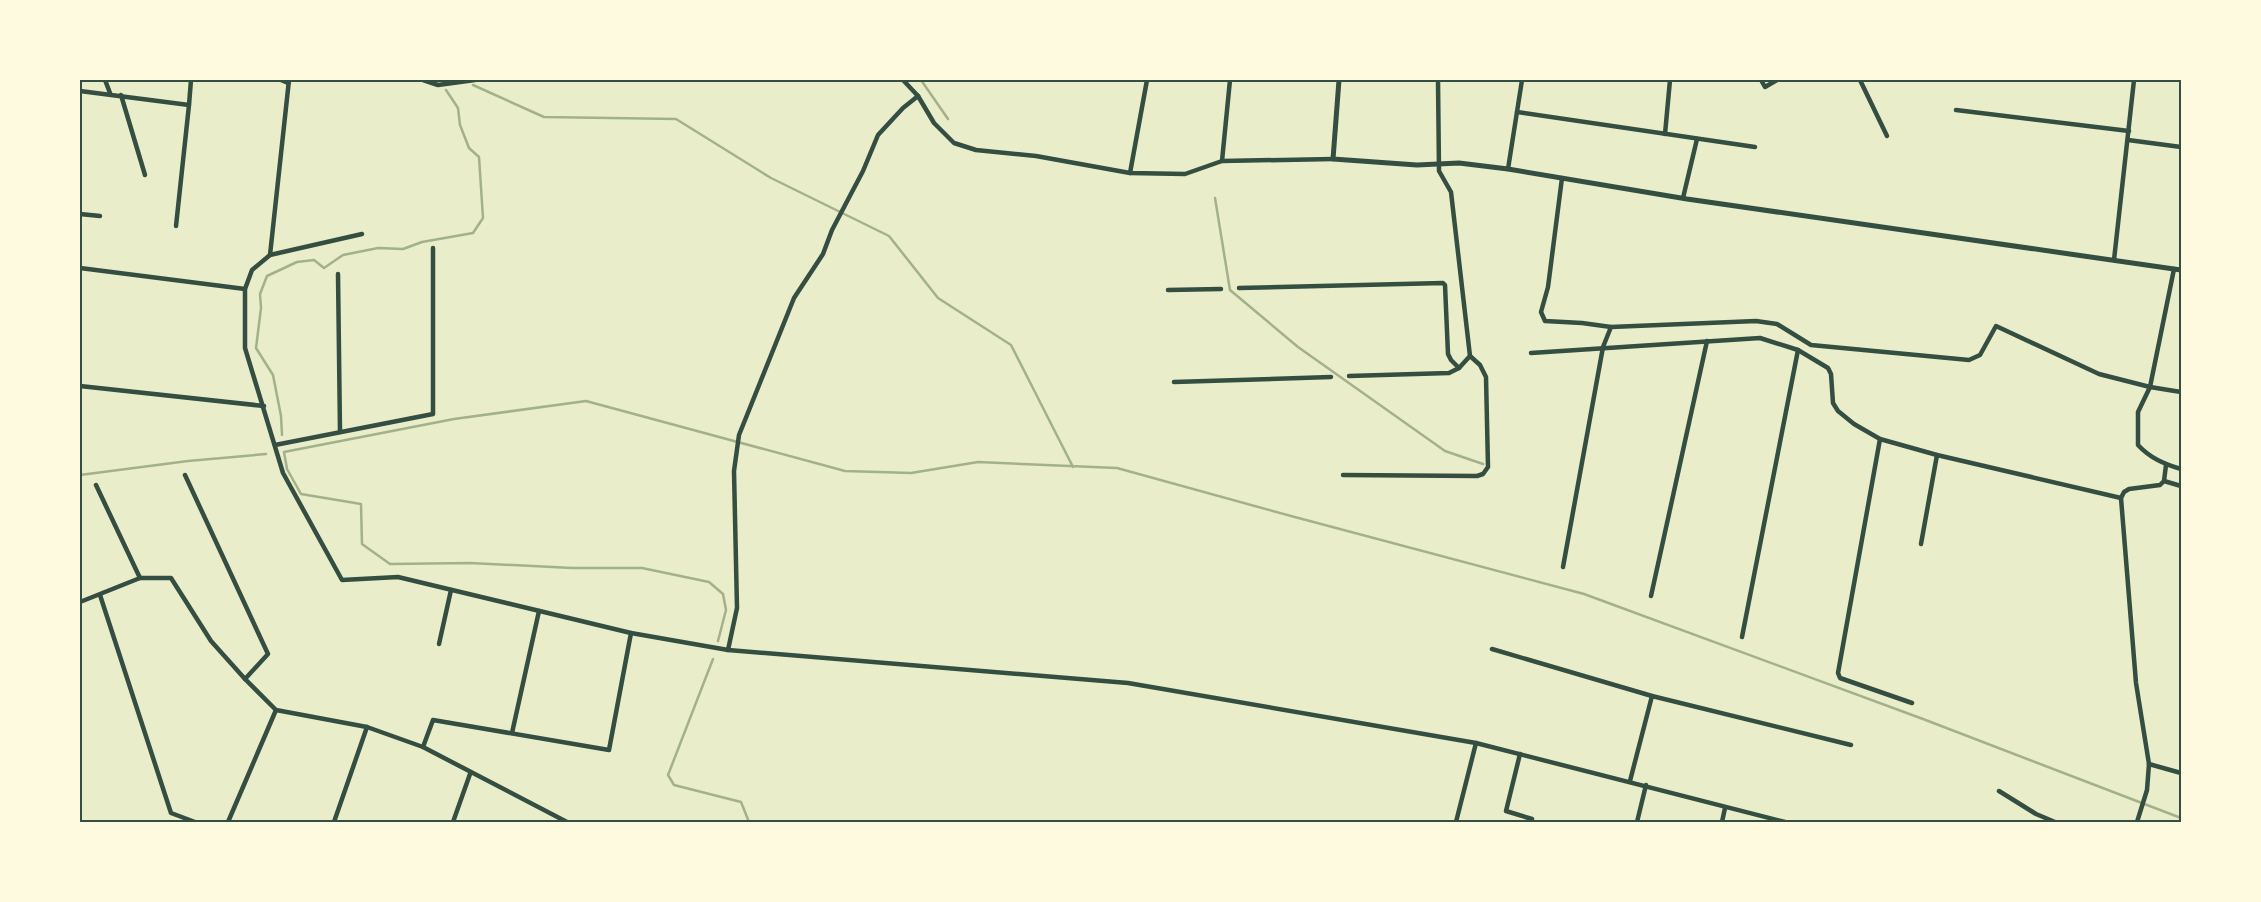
<svg xmlns="http://www.w3.org/2000/svg" width="2261" height="902" font-family="Helvetica,sans-serif">
<style>
.lines{fill:none;stroke-linecap:round;stroke-linejoin:round}
.stream{stroke:#a3b18a;stroke-width:2.5}
.minor{stroke:#344e41;stroke-width:4.5}
.tertiary{stroke:#344e41;stroke-width:5}
.neatline{fill:none;stroke:#344e41;stroke-width:2}
</style>
<rect width="100%" height="100%" fill="#e9edc9"/>
<g class="lines">
<g class="stream">
<polyline points="921,80 948,119"/>
<polyline points="473,85 544,117 676,119 771,178 889,236 938,298 1011,345 1073,467"/>
<polyline points="1215,198 1230,290 1298,347 1445,451 1483,464"/>
<polyline points="282,435 281,416 273,375 256,348 261,308 260,294 267,276 297,262 314,260 324,268 343,255 378,248 403,249 422,242 473,233 483,218 479,157 469,148 460,125 458,108 446,90"/>
<polyline points="80,475 188,461 266,454"/>
<polyline points="718,641 726,610 723,594 709,582 642,568 572,568 470,563 390,564 362,544 361,504 301,494 287,469 284,452 454,419 586,401 845,471 911,473 978,462 1117,468 1291,516 1584,594 1923,719 2181,818"/>
<polyline points="713,659 668,775 674,785 741,802 749,822"/>
</g>
<g class="minor">
<polyline points="105,80 110,93"/>
<polyline points="281,80 288,83"/>
<polyline points="423,80 438,85 475,80"/>
<polyline points="903,80 918,96 934,123 954,143 976,150 1036,156 1130,173 1185,174 1222,161 1333,159"/>
<polyline points="1438,80 1439,171 1451,192 1470,356"/>
<polyline points="1761,80 1765,87 1777,80"/>
<polyline points="1860,80 1887,136"/>
<polyline points="80,91 189,105 191,80"/>
<polyline points="121,95 145,175"/>
<polyline points="1956,110 2129,131"/>
<polyline points="1517,112 1755,147"/>
<polyline points="1665,134 1670,80"/>
<polyline points="2128,140 2181,147"/>
<polyline points="1222,161 1230,80"/>
<polyline points="1508,169 1522,80"/>
<polyline points="1130,173 1147,80"/>
<polyline points="1562,178 1548,287 1541,312 1545,321 1582,323 1611,327"/>
<polyline points="1683,198 1697,139"/>
<polyline points="80,214 100,216"/>
<polyline points="176,226 189,105"/>
<polyline points="362,234 270,255 252,270 245,289 245,348 283,473 342,580 398,577 631,633 728,650 1128,683 1476,743 1785,822"/>
<polyline points="270,255 289,80"/>
<polyline points="2114,260 2134,80"/>
<polyline points="80,268 245,289"/>
<path d="M2174,269L2150,387L2138,412V445C2150,458 2164,464 2181,469"/>
<polyline points="338,274 340,432"/>
<polyline points="1239,288 1443,283 1445,285 1448,354 1451,360 1459,368"/>
<polyline points="1168,290 1221,289"/>
<polyline points="1531,353 1760,338 1798,350 1828,368 1831,374 1833,403 1838,411 1854,424 1880,439 1937,455 2121,498"/>
<polyline points="1174,382 1331,377"/>
<polyline points="80,386 264,406"/>
<polyline points="1880,439 1838,673 1840,678 1912,703"/>
<polyline points="275,445 433,414 433,248"/>
<polyline points="185,475 268,654 245,679"/>
<polyline points="1343,475 1477,476 1483,474 1488,467 1486,377 1480,365 1470,356 1459,368 1449,373 1349,376"/>
<polyline points="2164,481 2181,486"/>
<polyline points="96,485 140,578"/>
<polyline points="1921,544 1937,455"/>
<polyline points="1563,567 1603,347 1611,327 1756,321 1777,324 1811,345 1969,360 1980,355 1996,326 2099,374 2150,387 2181,392"/>
<polyline points="100,595 171,813 195,822"/>
<polyline points="1651,596 1707,341"/>
<polyline points="80,602 140,578 171,578 211,641 245,679 276,710 367,727 423,747 567,822"/>
<polyline points="1742,637 1798,350"/>
<polyline points="439,644 451,590"/>
<polyline points="1492,649 1652,696 1851,745"/>
<polyline points="728,650 737,608 734,471 739,435 794,298 823,254 832,230 863,171 878,135 903,108 918,96"/>
<polyline points="512,733 539,611"/>
<polyline points="423,747 433,720 609,750 631,633"/>
<polyline points="1520,754 1506,811 1532,819 1531,822"/>
<polyline points="2149,764 2181,773"/>
<polyline points="1630,781 1652,696"/>
<polyline points="1999,791 2036,814 2055,822"/>
<polyline points="228,822 276,710"/>
<polyline points="334,822 367,727"/>
<polyline points="453,822 470,774"/>
<polyline points="1456,822 1476,743"/>
<polyline points="1637,822 1646,785"/>
<polyline points="1722,822 1725,808"/>
<polyline points="2137,822 2147,790 2149,764 2136,683 2121,498 2124,492 2129,489 2160,485 2164,481 2166,465"/>
</g>
<polyline class="tertiary" points="1339,80 1333,159 1417,165 1459,163 1508,169 1687,199 2181,270"/>
</g>
<rect width="2261" height="902" fill="none" stroke="#fefae0" stroke-width="162"/>
<rect x="81" y="81" width="2099" height="740" class="neatline"/>
</svg>
